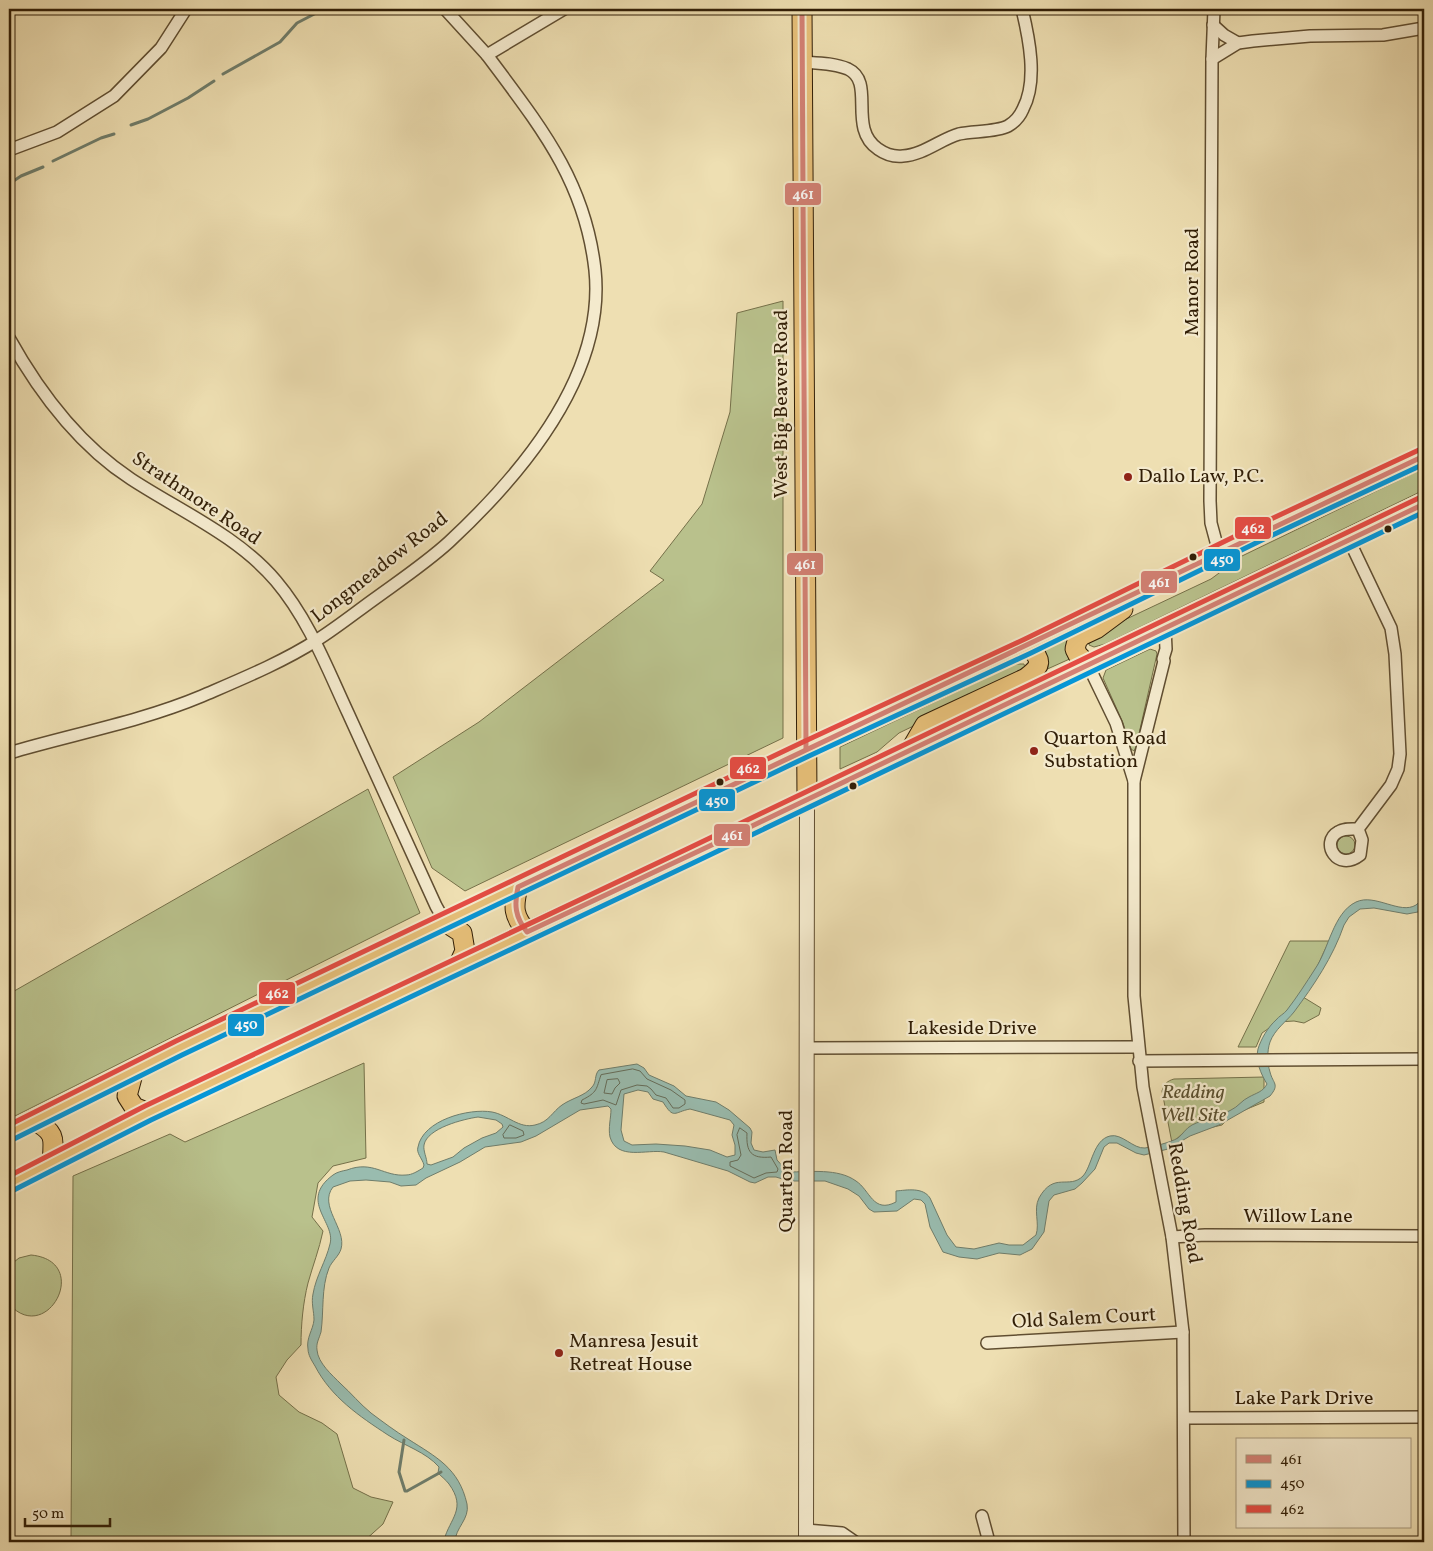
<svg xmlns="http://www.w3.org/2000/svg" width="1433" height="1551" font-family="Vollkorn,serif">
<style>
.green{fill:#b9c18c;stroke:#757049}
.water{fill:#99bcaf;stroke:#6f7d6b;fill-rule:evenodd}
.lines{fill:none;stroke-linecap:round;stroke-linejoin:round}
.shore{stroke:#656d5a;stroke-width:1}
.stream{stroke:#6f7d6b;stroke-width:3}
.minor-casing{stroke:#604e31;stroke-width:14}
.tertiary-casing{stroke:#604e31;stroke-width:16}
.primary-casing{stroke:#311e06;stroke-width:21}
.minor{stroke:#f4eacd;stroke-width:11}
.tertiary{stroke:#f4eacd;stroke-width:14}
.primary{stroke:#e7c079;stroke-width:19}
.bus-1-casing{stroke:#f4eacd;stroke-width:9}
.bus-2-casing{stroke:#f4eacd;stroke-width:9}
.bus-3-casing{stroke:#f4eacd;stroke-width:9}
.bus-1{stroke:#d48175;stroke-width:5}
.bus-2{stroke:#0696d7;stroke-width:5}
.bus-3{stroke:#e54c44;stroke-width:5}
.poi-dot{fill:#8f2418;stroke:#f4eacd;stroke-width:2}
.bus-dot{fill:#311e06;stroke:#f4eacd;stroke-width:2}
.labels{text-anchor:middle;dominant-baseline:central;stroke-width:4.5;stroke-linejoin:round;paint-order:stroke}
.street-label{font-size:20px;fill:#311e06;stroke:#f4eacd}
.poi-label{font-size:20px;fill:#311e06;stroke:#f4eacd;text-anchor:start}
.park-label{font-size:20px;font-style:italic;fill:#5a4f2e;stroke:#f4eacd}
.line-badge{stroke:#f4eacd;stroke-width:2}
.badge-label{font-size:14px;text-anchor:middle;font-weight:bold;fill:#fff}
</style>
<rect width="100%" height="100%" fill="#eedfb2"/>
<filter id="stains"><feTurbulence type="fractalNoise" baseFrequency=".004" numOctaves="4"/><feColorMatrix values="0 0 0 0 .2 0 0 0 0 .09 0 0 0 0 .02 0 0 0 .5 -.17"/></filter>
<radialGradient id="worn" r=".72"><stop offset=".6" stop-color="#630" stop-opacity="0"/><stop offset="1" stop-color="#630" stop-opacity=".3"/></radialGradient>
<g class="green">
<polygon points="783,301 783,738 465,891 432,868 393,777 479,722 664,580 650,571 702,504 730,412 737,313"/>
<polygon points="1424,468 1424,490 1105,644 1094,647 1089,645 1090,639 1101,631 1211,579 1242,556"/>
<polygon points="1068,639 1074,657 1043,671 1040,652"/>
<polygon points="1150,649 1156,651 1157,654 1136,747 1134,751 1131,749 1123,723 1103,678 1106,670"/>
<polygon points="1015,664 1024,664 1025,669 1019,675 899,733 877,752 840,769 840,747"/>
<polygon points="368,789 420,913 9,1119 9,994"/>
<circle cx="1346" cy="845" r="9"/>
<polygon points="1290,941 1329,941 1303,997 1321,1008 1319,1015 1304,1023 1294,1021 1278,1022 1262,1033 1256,1047 1238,1047"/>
<path d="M364,1063L366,1158L333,1166L318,1183L312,1217L323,1231C319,1250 313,1265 308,1283C303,1303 301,1325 301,1345L287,1360L276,1377L279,1395L299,1412L322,1423L337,1434L353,1488L371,1497L393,1502L383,1524L363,1542H71L73,1176L170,1134L185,1142Z"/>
<path d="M1264,1077V1102L1230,1116L1222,1125L1182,1134L1172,1143L1162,1091C1164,1084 1167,1081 1174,1079Z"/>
<path d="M31,1255C93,1261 47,1347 9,1304V1266L19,1258Z"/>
</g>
<path class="water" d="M1424,898V911H1423L1407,914L1374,908L1360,909L1349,917L1344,925C1333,957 1314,985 1294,1012C1286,1022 1275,1029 1270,1042C1267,1051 1267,1063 1270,1072C1273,1084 1280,1084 1270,1096L1219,1125L1190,1136L1168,1149L1144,1155L1136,1153L1117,1143H1109L1104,1147L1095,1169L1082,1183L1075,1189L1054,1195L1049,1201L1044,1232L1032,1249L1020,1255L999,1253L977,1259L959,1257L943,1252L930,1227L925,1204L921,1200L914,1199L897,1211L874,1212L869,1209L859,1196L848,1189L825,1181H789L776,1177H768L755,1183L750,1182L728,1171L664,1152C647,1149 617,1161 610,1137C608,1128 611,1118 611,1109L608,1106L580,1110L536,1136L521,1142L485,1147L460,1162L426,1178L416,1185L401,1186L390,1182L366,1180L350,1181L333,1187C318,1206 347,1229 341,1249C339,1256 332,1261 329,1268C321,1288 324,1311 321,1332C319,1339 316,1343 317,1350C318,1363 332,1375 341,1384C351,1393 360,1404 371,1413C383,1422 395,1431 408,1439C436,1457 459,1468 467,1504C470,1519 455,1528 455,1542H444V1540C450,1518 467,1509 449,1484C446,1480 442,1477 438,1473L439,1467C426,1452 405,1446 388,1435C359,1416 331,1397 315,1366C312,1361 308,1355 308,1349C306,1338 313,1330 314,1320C314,1311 311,1303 313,1294C316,1276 326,1261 330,1244C336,1222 298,1201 333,1175C337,1172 342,1171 347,1170C373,1160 384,1177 406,1175C412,1175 418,1171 423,1168L424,1165C422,1158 416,1153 418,1147C423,1120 469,1108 492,1112C508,1115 519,1129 535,1125C549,1122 552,1112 562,1105C572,1098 585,1096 592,1087C597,1082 594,1075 599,1070L637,1064L644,1068L649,1075L674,1086L686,1096L716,1102L729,1110L750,1128L752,1132L751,1143L754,1150L763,1152L775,1150L777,1160L788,1172C810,1172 838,1168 856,1181C870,1190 873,1214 896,1202V1191C907,1190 923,1187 930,1198L947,1235L956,1247L974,1249L999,1243L1009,1245H1023L1036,1235C1040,1223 1033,1210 1039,1198C1054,1171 1069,1190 1083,1176C1092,1166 1093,1140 1110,1136C1122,1133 1133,1149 1145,1148C1155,1146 1169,1143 1178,1138C1183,1134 1186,1128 1192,1125C1204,1119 1219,1117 1231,1110C1238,1107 1242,1100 1249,1097C1256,1093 1263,1092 1267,1084C1261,1074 1255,1061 1258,1049C1261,1039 1268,1027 1276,1020C1279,1016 1284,1014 1287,1010C1297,997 1306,983 1315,969C1329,949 1333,913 1356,902C1375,893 1400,915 1416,905C1419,903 1421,900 1424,898ZM638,1090L648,1092L653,1099L663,1102C674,1120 674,1112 690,1109L730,1120L734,1125L732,1135L735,1145V1155L727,1157L710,1150L685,1146L656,1144L632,1145L624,1141L621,1130L624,1094ZM478,1117L496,1120L502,1124L503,1127L496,1133L482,1138L464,1148L453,1157L431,1165L427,1164C427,1158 423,1151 424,1145C427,1128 464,1119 478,1117Z"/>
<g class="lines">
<g class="shore">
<path d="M633,1069L640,1071L647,1079L671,1090L685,1100V1104L679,1108H673L666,1098L656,1095L651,1089L647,1086L637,1085L621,1090L616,1105L603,1100L584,1104L581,1103L582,1100C598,1092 596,1089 601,1075Z"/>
<polygon points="618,1079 620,1083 615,1088 612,1094 604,1093 607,1080"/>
<polygon points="510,1125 523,1131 524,1135 516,1138 504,1138 503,1135"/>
<path d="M740,1128L747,1133C746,1152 751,1159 771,1157L778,1169L777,1172L766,1173L754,1178L730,1166V1162L738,1160L741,1155L737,1135Z"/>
</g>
<g class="stream">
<polyline points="223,74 280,42 297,23 324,9"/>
<polyline points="131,125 148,119 188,98 214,81"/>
<polyline points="53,161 101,138 114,134"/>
<polyline points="9,184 21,176 43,167"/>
<polyline points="404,1440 399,1472 405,1491 407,1491 441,1472"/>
</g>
<g class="minor-casing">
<g id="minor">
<polyline points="445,9 487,55 564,9"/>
<polyline points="1214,9 1212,59 1210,501 1211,523 1219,553"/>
<polyline points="1213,25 1224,35 1238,43"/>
<polyline points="1212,59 1238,43 1253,41 1310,36 1383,35 1424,28"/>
<path d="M803,62C818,63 834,63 848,69C876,82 847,128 878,149C885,154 894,157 903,156C923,155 941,139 959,134C973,131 997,132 1008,126C1015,122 1020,116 1023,109C1038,81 1029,38 1022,9"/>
<polyline points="9,150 57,132 114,96 161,48 186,9"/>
<path d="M9,338C39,392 79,445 131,479C180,511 238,536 276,581C309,620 327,668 348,713C378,778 407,842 436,906L445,922"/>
<path d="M1349,540L1391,628L1395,654L1400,754L1398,769L1391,785L1358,829C1351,829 1344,828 1338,832C1320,842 1337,873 1360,855L1362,840L1358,829"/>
<polyline points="1165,628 1166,649 1163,659 1164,661 1134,781 1134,996 1143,1087 1172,1237 1183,1332 1184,1542"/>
<polyline points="1088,665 1116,723 1134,781"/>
<path d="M9,753C73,734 140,722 202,696C239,680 283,662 317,640C336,628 355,613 373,600C399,581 426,563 449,542C521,475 606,376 595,270C585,180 539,125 487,55"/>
<polyline points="807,1048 1138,1047"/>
<polyline points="1139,1061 1424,1059"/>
<polyline points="1172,1237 1205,1235 1424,1236"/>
<polyline points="987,1343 1183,1332"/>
<polyline points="1185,1418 1424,1417"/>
<polyline points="982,1516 989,1542"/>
<polyline points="806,1530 842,1533 855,1542"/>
</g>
</g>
<g class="tertiary-casing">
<polyline id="tertiary" points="806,1542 807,799"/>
</g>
<g class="primary-casing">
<g id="primary">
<polyline points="802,9 807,799"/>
<polyline points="1088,665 1078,655 1075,649 1077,641 1081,636 1096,629 1123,609"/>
<path d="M911,749L925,725L1026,678C1042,666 1043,660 1028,646"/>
<path d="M518,887C513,907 513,916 527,932"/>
<polyline points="445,922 462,933 465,951 459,964"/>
<polyline points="134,1070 127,1096 134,1107 148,1113"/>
<path d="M33,1120C56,1132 54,1138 52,1162"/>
<polyline points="9,1133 179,1048 806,749 1028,646 1259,533 1424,456"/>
<polyline points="9,1184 148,1113 338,1023 527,932 690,856 911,749 1424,504"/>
</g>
</g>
<use href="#minor" class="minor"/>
<use href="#tertiary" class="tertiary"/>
<use href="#primary" class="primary"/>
<g class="bus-1-casing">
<g id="bus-1">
<polyline points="802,9 806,749"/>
<path d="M1424,456L518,887C514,905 515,917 527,932L752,826L1424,504"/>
</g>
</g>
<g class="bus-2-casing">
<g id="bus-2">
<polyline points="12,1140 182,1055 809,756 1031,653 1262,540 1424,464"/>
<polyline points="12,1191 151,1120 693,863 1424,512"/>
</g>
</g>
<g class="bus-3-casing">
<g id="bus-3">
<polyline points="9,1125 176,1041 803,742 1025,639 1256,526 1421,449"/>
<polyline points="9,1176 145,1106 687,849 1421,497"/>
</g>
</g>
<use href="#bus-1" class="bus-1"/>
<use href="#bus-2" class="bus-2"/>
<use href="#bus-3" class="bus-3"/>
</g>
<g class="poi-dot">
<circle cx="1128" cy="477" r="5"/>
<circle cx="1034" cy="751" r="5"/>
<circle cx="559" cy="1353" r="5"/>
</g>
<g class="bus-dot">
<circle cx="1388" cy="529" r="4.5"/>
<circle cx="1193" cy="557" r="4.5"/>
<circle cx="720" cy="782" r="4.5"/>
<circle cx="853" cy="786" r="4.5"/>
</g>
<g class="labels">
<g class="street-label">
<text transform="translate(1193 282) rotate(-90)">Manor Road</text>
<text transform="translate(782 404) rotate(-90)">West Big Beaver Road</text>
<text transform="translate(196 499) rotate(34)">Strathmore Road</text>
<text transform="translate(380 568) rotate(-38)">Longmeadow Road</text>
<text x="972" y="1029">Lakeside Drive</text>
<text transform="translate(787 1171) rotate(-90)">Quarton Road</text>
<text transform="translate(1184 1203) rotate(80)">Redding Road</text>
<text x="1298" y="1217">Willow Lane</text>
<text transform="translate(1084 1319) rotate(-3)">Old Salem Court</text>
<text x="1304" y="1399">Lake Park Drive</text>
</g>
<g class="poi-label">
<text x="1138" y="477">Dallo Law, P.C.</text>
<text x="1044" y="739">Quarton Road<tspan x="1044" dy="23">Substation</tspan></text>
<text x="569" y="1342">Manresa Jesuit<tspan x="569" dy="23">Retreat House</tspan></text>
</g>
<g class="park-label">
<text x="1193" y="1093">Redding<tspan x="1193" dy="23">Well Site</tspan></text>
</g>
</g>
<g class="line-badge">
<rect x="784" y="182" width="38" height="24" rx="5" fill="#d48175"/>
<rect x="1234" y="516" width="38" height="24" rx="5" fill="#e54c44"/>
<rect x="1203" y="548" width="38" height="24" rx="5" fill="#0696d7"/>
<rect x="786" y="552" width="38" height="24" rx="5" fill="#d48175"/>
<rect x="1140" y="570" width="38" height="24" rx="5" fill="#d48175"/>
<rect x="729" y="756" width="38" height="24" rx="5" fill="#e54c44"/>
<rect x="698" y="788" width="38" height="24" rx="5" fill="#0696d7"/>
<rect x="713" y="823" width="38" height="24" rx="5" fill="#d48175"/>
<rect x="258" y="981" width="38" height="24" rx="5" fill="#e54c44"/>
<rect x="227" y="1013" width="38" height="24" rx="5" fill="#0696d7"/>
</g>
<g class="badge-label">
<text x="803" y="199">461</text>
<text x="1253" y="533">462</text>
<text x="1222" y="564">450</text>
<text x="805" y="569">461</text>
<text x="1159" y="587">461</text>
<text x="748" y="773">462</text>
<text x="717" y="805">450</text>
<text x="732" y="840">461</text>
<text x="277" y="998">462</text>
<text x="246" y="1029">450</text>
</g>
<rect width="1433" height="1551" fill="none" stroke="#eedfb2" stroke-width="30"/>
<rect x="10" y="10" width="1413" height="1531" fill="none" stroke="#311e06" stroke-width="2.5"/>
<rect x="15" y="15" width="1403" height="1521" fill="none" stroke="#311e06"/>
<rect x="1236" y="1438" width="175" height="90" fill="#f4eacd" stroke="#a6987d"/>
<rect x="1246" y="1455" width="25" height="8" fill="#d48175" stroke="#a6987d"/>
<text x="1280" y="1464" font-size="15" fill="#311e06">461</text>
<rect x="1246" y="1480" width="25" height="8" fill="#0696d7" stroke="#a6987d"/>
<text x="1280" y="1488" font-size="15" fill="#311e06">450</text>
<rect x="1246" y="1505" width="25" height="8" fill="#e54c44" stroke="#a6987d"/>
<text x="1280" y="1514" font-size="15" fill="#311e06">462</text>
<path d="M25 1518v8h85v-8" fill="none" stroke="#311e06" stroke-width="2.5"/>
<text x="32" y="1518" font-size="15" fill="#311e06" stroke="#f4eacd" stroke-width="4" paint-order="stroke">50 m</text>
<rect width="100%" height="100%" filter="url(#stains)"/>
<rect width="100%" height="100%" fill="url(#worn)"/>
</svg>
